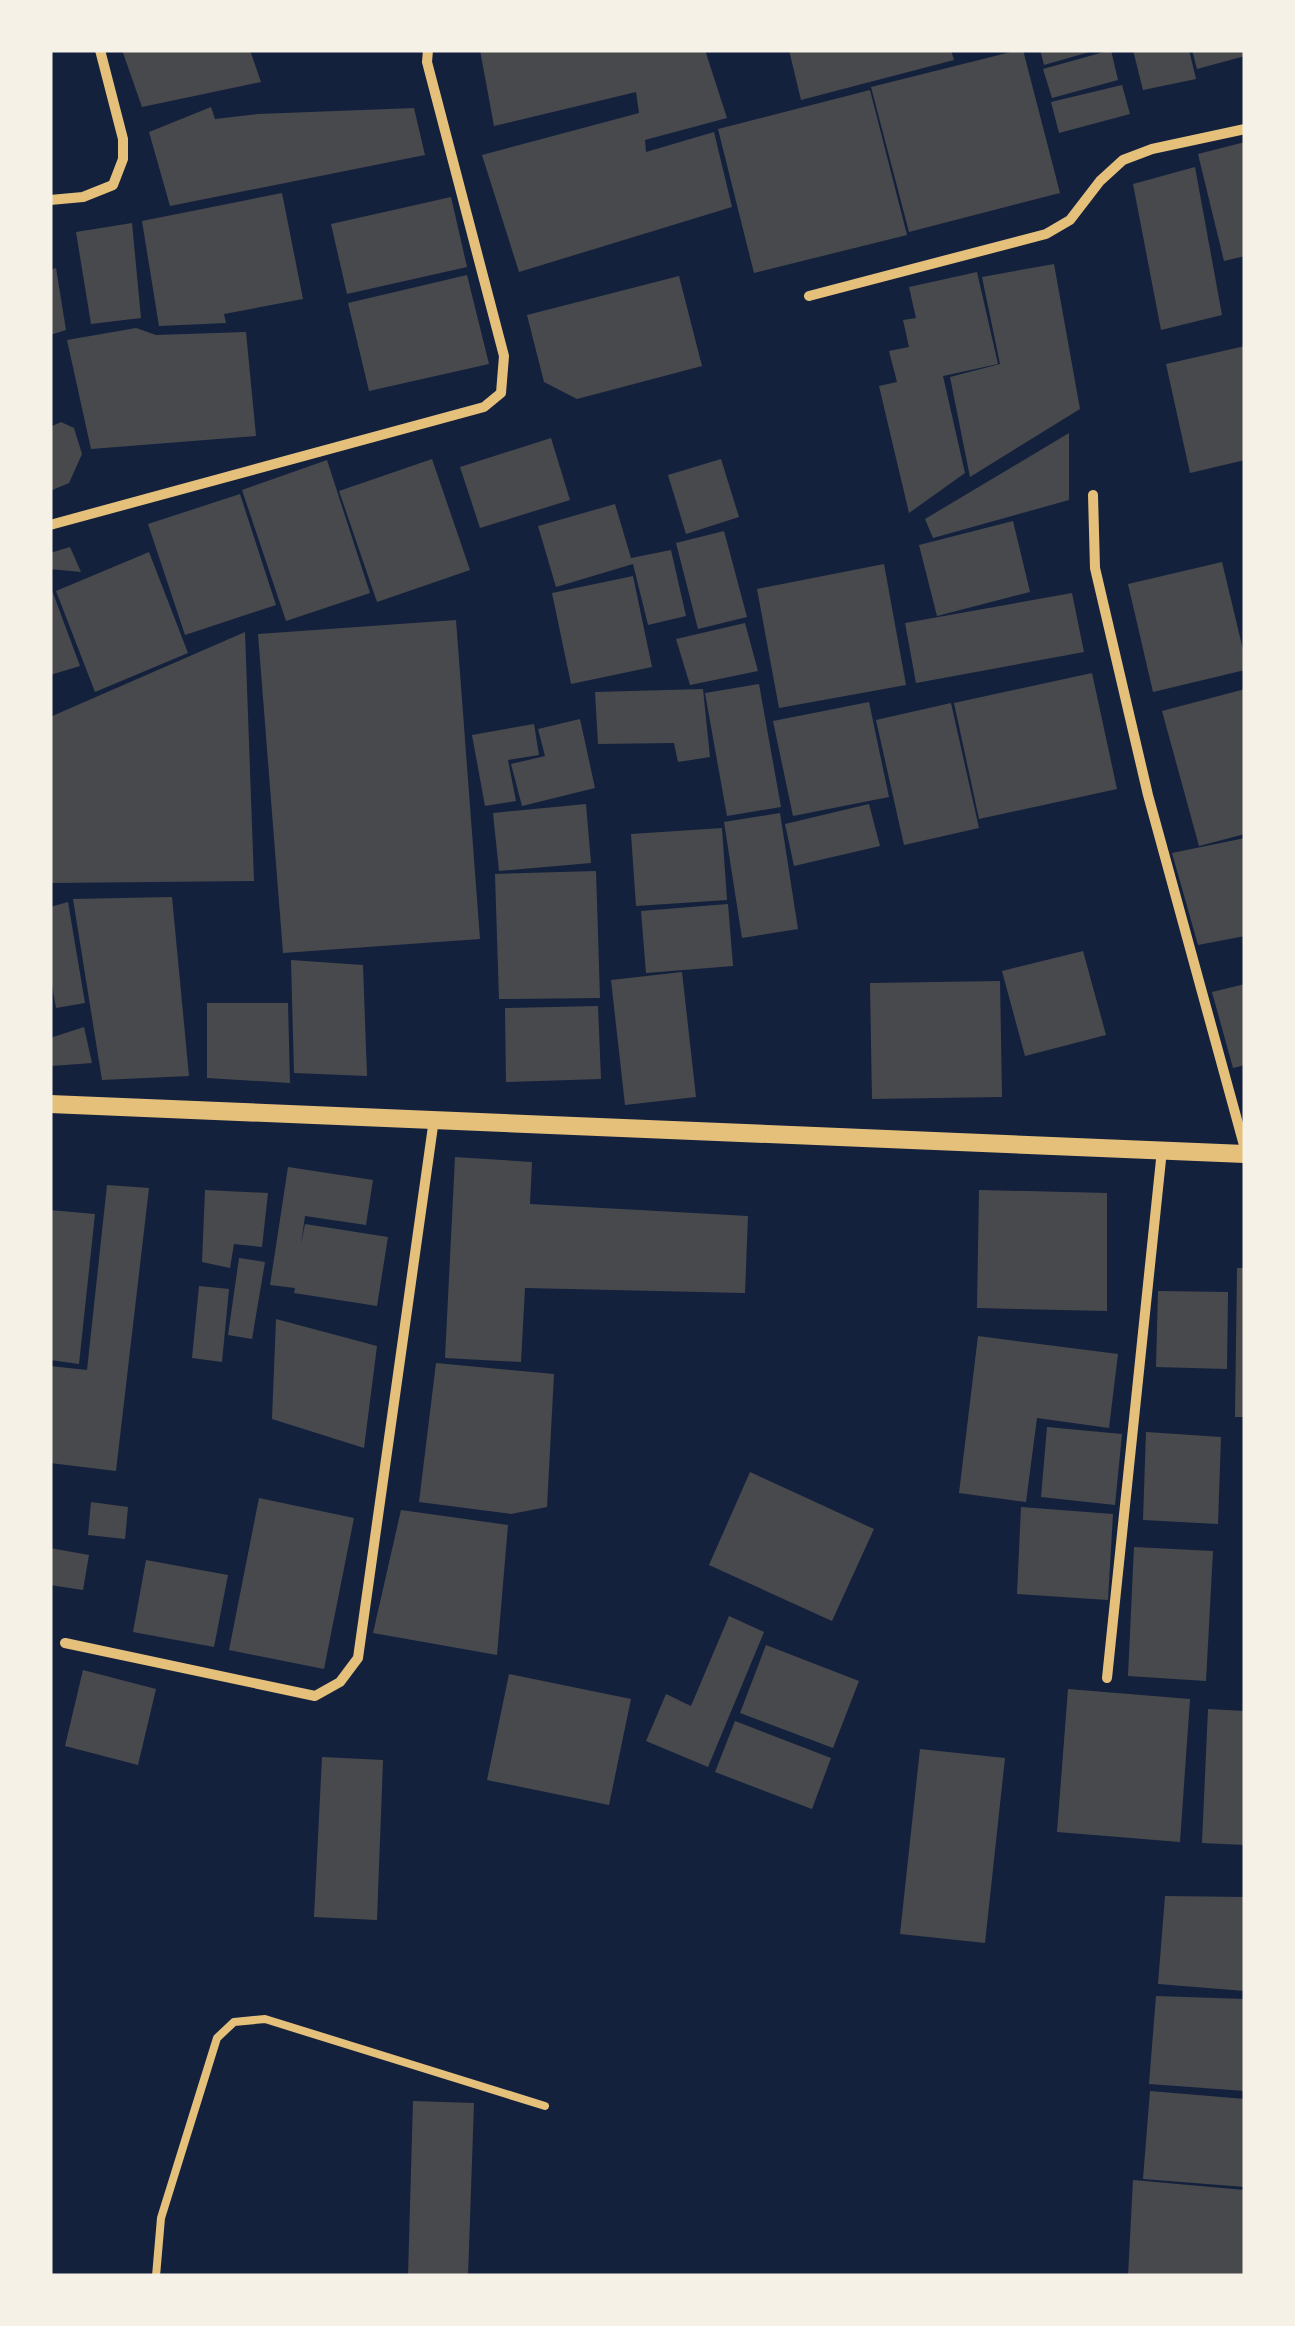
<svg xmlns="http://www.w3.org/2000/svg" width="1295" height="2326" font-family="'PT Sans Narrow',sans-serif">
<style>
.building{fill:#48494c}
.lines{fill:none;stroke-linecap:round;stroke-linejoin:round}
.service{stroke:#e5c07b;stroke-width:8}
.minor{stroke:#e5c07b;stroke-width:10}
.tertiary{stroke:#e5c07b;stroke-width:18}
</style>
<rect width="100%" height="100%" fill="#14213d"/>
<g class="building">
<polygon points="122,50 250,50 261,82 142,107"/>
<polygon points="480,50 705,50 727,118 645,140 646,152 714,132 732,207 519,272 482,155 639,113 636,92 494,126"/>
<polygon points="789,50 951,50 954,60 801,100"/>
<polygon points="1019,50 1023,50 1060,193 909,232 871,87"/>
<polygon points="1040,50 1093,50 1093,51 1044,65"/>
<polygon points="1111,50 1118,80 1052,98 1043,69"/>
<polygon points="1133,50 1189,50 1196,79 1143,90"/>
<polygon points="1192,50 1245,50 1245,56 1197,69"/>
<polygon points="1122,85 1130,114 1059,133 1051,102"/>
<polygon points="870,90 907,235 754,273 718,129"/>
<polygon points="211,107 215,119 258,114 414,108 425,155 170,206 149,132"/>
<polygon points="1245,142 1245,256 1224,261 1198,154"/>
<polygon points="1195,167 1222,315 1161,330 1133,184"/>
<polygon points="282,193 303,299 224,314 226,323 159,326 142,221"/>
<polygon points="451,197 467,267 347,294 331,224"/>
<polygon points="132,223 141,318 91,324 76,232"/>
<polygon points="1054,264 1080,409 970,477 950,377 1000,364 982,277"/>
<polygon points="56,268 66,330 50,335 50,270"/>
<polygon points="977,272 998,364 943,376 965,473 909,513 879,386 897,382 889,351 909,347 903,320 916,318 909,287"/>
<polygon points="467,275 489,364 369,391 348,303"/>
<polygon points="679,276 702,366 577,399 544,382 527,315"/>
<polygon points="136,328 156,335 246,332 256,436 91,449 67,340"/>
<polygon points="1245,346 1245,460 1190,473 1166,364"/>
<polygon points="61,422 74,428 82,454 69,483 50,491 50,427"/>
<polygon points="1069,433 1069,500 933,538 925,519"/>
<polygon points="551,438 570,500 480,528 460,467"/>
<polygon points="432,459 470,570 377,602 339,491"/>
<polygon points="721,459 739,517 686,534 668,475"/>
<polygon points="327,460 370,593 286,621 242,490"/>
<polygon points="240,494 276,605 185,635 148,524"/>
<polygon points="615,504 631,558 671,550 686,616 648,625 633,564 556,587 538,526"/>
<polygon points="1013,521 1030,592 937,616 919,545"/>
<polygon points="724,531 747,617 698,629 676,543"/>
<polygon points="70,547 81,572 50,569 50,553"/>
<polygon points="149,552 188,653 95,692 56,591"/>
<polygon points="1222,562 1245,658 1245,670 1153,692 1128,584"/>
<polygon points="884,564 906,685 779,708 757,589"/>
<polygon points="633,576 652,667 571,684 552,593"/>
<polygon points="50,585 80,666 50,675"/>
<polygon points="1072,593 1084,652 916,683 905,623"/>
<polygon points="456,620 480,939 283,953 258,634"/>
<polygon points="745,623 758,671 690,685 676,639"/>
<polygon points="245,632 254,881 50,883 50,717"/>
<polygon points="1092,673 1117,789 979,819 954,703"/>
<polygon points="759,684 781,807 727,816 705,693"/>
<polygon points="703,689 710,757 678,762 674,743 598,744 595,692"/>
<polygon points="1245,689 1245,834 1199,846 1162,711"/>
<polygon points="869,702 889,797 793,816 773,721"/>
<polygon points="951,703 979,828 904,845 876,720"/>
<polygon points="580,719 595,788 522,806 511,764 545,756 538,729"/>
<polygon points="534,724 539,755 508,760 516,801 485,806 472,735"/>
<polygon points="586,804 591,863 499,871 493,813"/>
<polygon points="869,804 880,846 794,866 785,824"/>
<polygon points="780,813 798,929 742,938 724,822"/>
<polygon points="722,828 727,900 636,906 631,834"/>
<polygon points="1245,838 1245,936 1198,945 1172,853"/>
<polygon points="596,871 600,998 499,999 495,874"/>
<polygon points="172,897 189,1076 102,1080 73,899"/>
<polygon points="68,902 85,1003 56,1008 50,973 50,907"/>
<polygon points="728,904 733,966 646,973 641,911"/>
<polygon points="1083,951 1106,1035 1025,1056 1002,971"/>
<polygon points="291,960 363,965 367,1076 294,1073"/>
<polygon points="682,972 696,1097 625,1105 611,980"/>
<polygon points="1000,981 1002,1097 872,1099 870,983"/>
<polygon points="1245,984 1245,1065 1233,1068 1212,992"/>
<polygon points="207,1003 288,1003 290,1083 207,1078"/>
<polygon points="598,1006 601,1079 506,1082 505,1008"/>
<polygon points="84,1027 92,1063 51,1066 50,1038"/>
<polygon points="455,1157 532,1162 530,1204 748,1216 745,1293 525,1288 521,1362 445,1358"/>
<polygon points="288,1167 373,1180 366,1225 305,1216 301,1244 305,1224 388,1237 377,1306 294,1293 295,1288 270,1285"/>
<polygon points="107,1185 149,1188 116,1471 50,1463 50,1366 87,1370"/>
<polygon points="205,1190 268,1193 262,1247 234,1244 230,1268 202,1262"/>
<polygon points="979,1190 1107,1193 1107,1311 977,1308"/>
<polygon points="50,1210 95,1214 79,1364 50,1360"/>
<polygon points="239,1258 265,1262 252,1339 228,1335"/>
<polygon points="1237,1268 1245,1268 1245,1417 1235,1417"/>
<polygon points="199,1286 229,1289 222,1362 192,1358"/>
<polygon points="1158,1291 1228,1292 1227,1369 1156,1367"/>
<polygon points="276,1319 377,1346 364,1448 272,1419"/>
<polygon points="978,1336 1118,1354 1109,1428 1037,1418 1026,1502 959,1493"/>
<polygon points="436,1363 554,1374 547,1507 511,1514 419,1502"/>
<polygon points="1047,1427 1122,1434 1115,1505 1041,1497"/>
<polygon points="1146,1432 1221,1437 1218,1524 1143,1520"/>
<polygon points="750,1472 874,1529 832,1621 709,1565"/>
<polygon points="259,1498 354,1518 324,1669 229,1650"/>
<polygon points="91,1502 128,1507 125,1539 88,1535"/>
<polygon points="1021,1507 1113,1514 1108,1600 1017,1594"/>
<polygon points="401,1510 508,1525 497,1655 373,1633"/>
<polygon points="1134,1547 1213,1551 1206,1681 1128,1676"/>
<polygon points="50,1548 89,1555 83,1590 50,1585"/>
<polygon points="146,1560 228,1575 214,1647 133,1632"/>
<polygon points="729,1616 764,1632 708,1767 646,1741 666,1694 691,1706"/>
<polygon points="766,1645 859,1681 833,1748 740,1713"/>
<polygon points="83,1670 156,1689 138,1765 65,1746"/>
<polygon points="509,1674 631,1699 609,1805 487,1780"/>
<polygon points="1068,1689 1190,1699 1180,1842 1057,1832"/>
<polygon points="1208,1709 1245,1711 1245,1845 1202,1843"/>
<polygon points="735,1721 831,1758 812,1809 715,1772"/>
<polygon points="920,1749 1005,1758 985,1943 900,1934"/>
<polygon points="322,1757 383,1760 377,1920 314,1917"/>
<polygon points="1165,1896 1245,1897 1245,1991 1158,1984"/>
<polygon points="1156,1996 1245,1999 1245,2091 1149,2084"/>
<polygon points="1150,2091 1245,2099 1245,2187 1143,2179"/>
<polygon points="413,2101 474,2103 468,2276 408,2276"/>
<polygon points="1133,2180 1245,2190 1245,2276 1128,2276"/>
</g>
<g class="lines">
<polyline class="service" points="156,2276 161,2218 217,2038 234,2022 265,2019 545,2106"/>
<g class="minor">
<polyline points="50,200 83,197 113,185 123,159 123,139 100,50"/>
<polyline points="809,296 1046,234 1070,220 1100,181 1123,160 1152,149 1245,129"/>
<polyline points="1093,495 1095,568 1148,795 1245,1149"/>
<polyline points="50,525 484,407 501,393 504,356 427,62 428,50"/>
<polyline points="65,1643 315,1696 340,1682 358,1658 434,1119"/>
<polyline points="1107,1678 1162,1150"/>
</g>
<polyline class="tertiary" points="50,1104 1245,1154"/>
</g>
<rect width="1295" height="2326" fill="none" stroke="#f6f1e7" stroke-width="105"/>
</svg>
